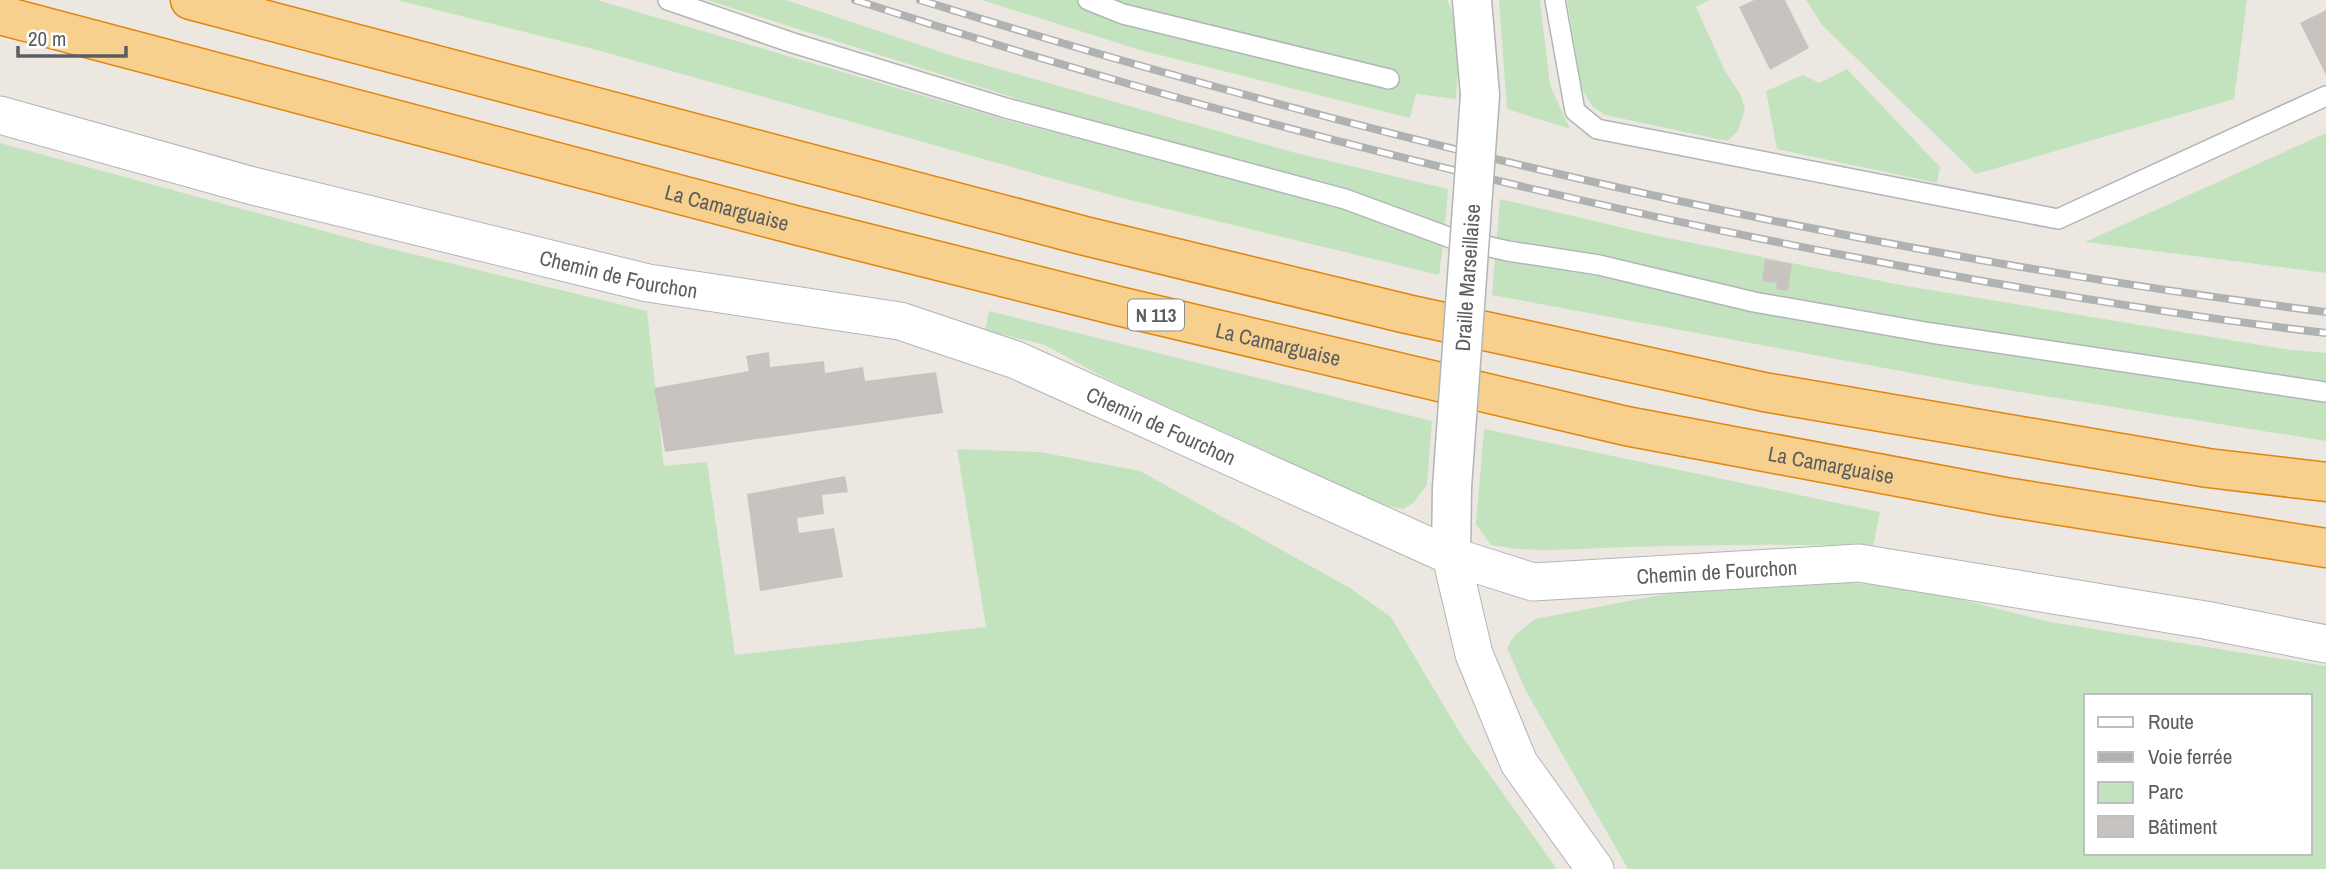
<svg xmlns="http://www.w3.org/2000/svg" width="2326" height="869" font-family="'Archivo Narrow',sans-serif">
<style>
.green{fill:#c3e3bf;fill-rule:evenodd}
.building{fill:#c8c3be}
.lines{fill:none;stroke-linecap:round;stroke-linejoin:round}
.lane-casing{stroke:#b2b5b8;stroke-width:22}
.street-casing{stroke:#b2b5b8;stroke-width:39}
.secondary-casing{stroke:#b1b5b8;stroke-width:41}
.highway-casing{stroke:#e1850d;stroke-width:41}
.lane{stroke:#fff;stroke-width:19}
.street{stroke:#fff;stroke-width:37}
.secondary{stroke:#fff;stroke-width:38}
.highway{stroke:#f7d08e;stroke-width:38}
.rail-casing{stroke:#b0b1b1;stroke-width:8}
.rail{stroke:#fff;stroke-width:5;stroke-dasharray:16;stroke-linecap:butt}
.secondary-bridge-casing{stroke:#b1b5b8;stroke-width:41;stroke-linecap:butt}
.secondary-bridge{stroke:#fff;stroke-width:38}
.labels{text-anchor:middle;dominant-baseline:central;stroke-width:6;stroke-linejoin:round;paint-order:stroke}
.shield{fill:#fff;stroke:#8c8e90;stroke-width:2}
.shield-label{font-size:19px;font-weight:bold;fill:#5a5e61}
.street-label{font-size:21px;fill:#5a5e61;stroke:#fff}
</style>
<rect width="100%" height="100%" fill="#ece8e1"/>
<g class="green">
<polygon points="397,0 597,0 1013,122 1333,205 1443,245 1439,275 1118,197 597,50"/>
<polygon points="707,0 786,0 953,56 1147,111 1296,153 1448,189 1445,225 1368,198 1103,126"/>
<path d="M982,0H1447C1463,31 1458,66 1456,99L1416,94L1410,118L1140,50Z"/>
<polygon points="1499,0 1540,0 1550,85 1570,129 1507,109"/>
<polygon points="1567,0 1709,0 1696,7 1725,71 1740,94 1745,109 1738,131 1727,141 1605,115 1593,107 1582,89"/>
<polygon points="1806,0 2247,0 2234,99 1976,174 1822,25"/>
<polygon points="1847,69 1940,167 1937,183 1777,149 1766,91 1803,75 1819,83"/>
<polygon points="2326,133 2326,273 2085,242"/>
<polygon points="0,143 375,245 647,311 664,466 707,462 735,655 986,627 957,449 1040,452 1140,471 1350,588 1391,617 1462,736 1557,869 0,869"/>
<polygon points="1500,199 1658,236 1906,286 2284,349 2326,353 2326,441 1976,385 1492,295"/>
<polygon points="989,311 1432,421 1427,485 1413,503 1403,509 1383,505 1105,378 1045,345 985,330"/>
<path d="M1484,429L1880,512L1873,547C1791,543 1709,545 1626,547C1582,548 1534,554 1491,545L1476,524Z"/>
<path d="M1802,579L1916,588L2050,622L2326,666V869H1628L1526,691L1507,648L1514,636L1535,619L1660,595ZM2086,696H2310V853H2086Z"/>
</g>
<g class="building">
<polygon points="1754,0 1785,0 1809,48 1770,70 1739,7"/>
<polygon points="2326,10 2326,75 2300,23"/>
<polygon points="1765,259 1792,264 1788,291 1776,289 1777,283 1762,281"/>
<polygon points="769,352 770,367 824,361 825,373 863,367 865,381 936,372 943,413 665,452 654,388 749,371 746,356"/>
<polygon points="845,476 848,492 822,495 824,514 797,518 799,533 834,528 843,577 760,591 747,494"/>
</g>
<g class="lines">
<g class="lane-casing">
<g id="lane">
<polyline points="668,0 793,43 1006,108 1345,199 1451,238 1508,251 1599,265 1754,302 1931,333 2326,392"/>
<polyline points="1088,0 1123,14 1389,79"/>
<polyline points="1555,0 1575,111 1597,129 2058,219 2326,96"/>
</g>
</g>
<g class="street-casing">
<g id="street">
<path id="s1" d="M0,115L253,186L648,283L900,321L1016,360L1451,556L1533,582L1859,563L2205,620L2326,644"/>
<polyline points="1451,556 1474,654 1519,763 1595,869"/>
</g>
</g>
<g class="secondary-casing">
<g id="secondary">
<polyline points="1472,0 1480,95"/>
<polyline points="1451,556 1452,487"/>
</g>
</g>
<g class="highway-casing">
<g id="highway">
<polyline points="190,0 1085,236 1407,314 1764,392 2208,468 2326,482"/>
<path id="s2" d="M0,15L791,224L1114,305L1626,426L2005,497L2326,548"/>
</g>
</g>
<use href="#lane" class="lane"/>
<use href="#street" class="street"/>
<use href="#secondary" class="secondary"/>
<use href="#highway" class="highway"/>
<g class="rail-casing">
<g id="rail">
<path d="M855,0C1187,108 1525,195 1869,260C2020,289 2173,315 2326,333"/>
<path d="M920,0C1379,143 1848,252 2326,312"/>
</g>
</g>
<use href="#rail" class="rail"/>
<g class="secondary-bridge-casing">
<g id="secondary-bridge">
<path id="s3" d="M1452,487L1480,95"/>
</g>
</g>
<use href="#secondary-bridge" class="secondary-bridge"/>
</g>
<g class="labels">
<rect class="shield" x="1128" y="299.5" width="56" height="31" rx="5"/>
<g class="shield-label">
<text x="1156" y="315">N 113</text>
</g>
<g class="street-label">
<text stroke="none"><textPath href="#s2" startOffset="752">La Camarguaise</textPath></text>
<text stroke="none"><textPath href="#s1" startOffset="639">Chemin de Fourchon</textPath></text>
<text stroke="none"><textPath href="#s3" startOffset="210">Draille Marseillaise</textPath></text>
<text stroke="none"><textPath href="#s2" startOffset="1320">La Camarguaise</textPath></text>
<text stroke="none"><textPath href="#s1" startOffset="1206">Chemin de Fourchon</textPath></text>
<text stroke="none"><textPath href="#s2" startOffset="1886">La Camarguaise</textPath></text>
<text stroke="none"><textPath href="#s1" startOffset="1794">Chemin de Fourchon</textPath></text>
</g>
</g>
<rect x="2084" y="694" width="228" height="161" fill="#ffffff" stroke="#bdbfc0" stroke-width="2"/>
<rect x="2098" y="717" width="35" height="10" fill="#ffffff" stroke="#bdbfc0" stroke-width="2"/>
<text x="2148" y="729" font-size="21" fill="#5a5e61">Route</text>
<rect x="2098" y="752" width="35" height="10" fill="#b0b1b1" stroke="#bdbfc0" stroke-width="2"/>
<text x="2148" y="764" font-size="21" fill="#5a5e61">Voie ferrée</text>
<rect x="2098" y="782" width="35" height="21" fill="#c3e3bf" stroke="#bdbfc0" stroke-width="2"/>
<text x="2148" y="799" font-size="21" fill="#5a5e61">Parc</text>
<rect x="2098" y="816" width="35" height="21" fill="#c8c3be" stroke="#bdbfc0" stroke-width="2"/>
<text x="2148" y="834" font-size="21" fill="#5a5e61">Bâtiment</text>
<path d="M18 46v10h108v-10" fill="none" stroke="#5a5e61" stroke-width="3.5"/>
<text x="28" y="46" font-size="21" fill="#5a5e61" stroke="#ffffff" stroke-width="5" paint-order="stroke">20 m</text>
</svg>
